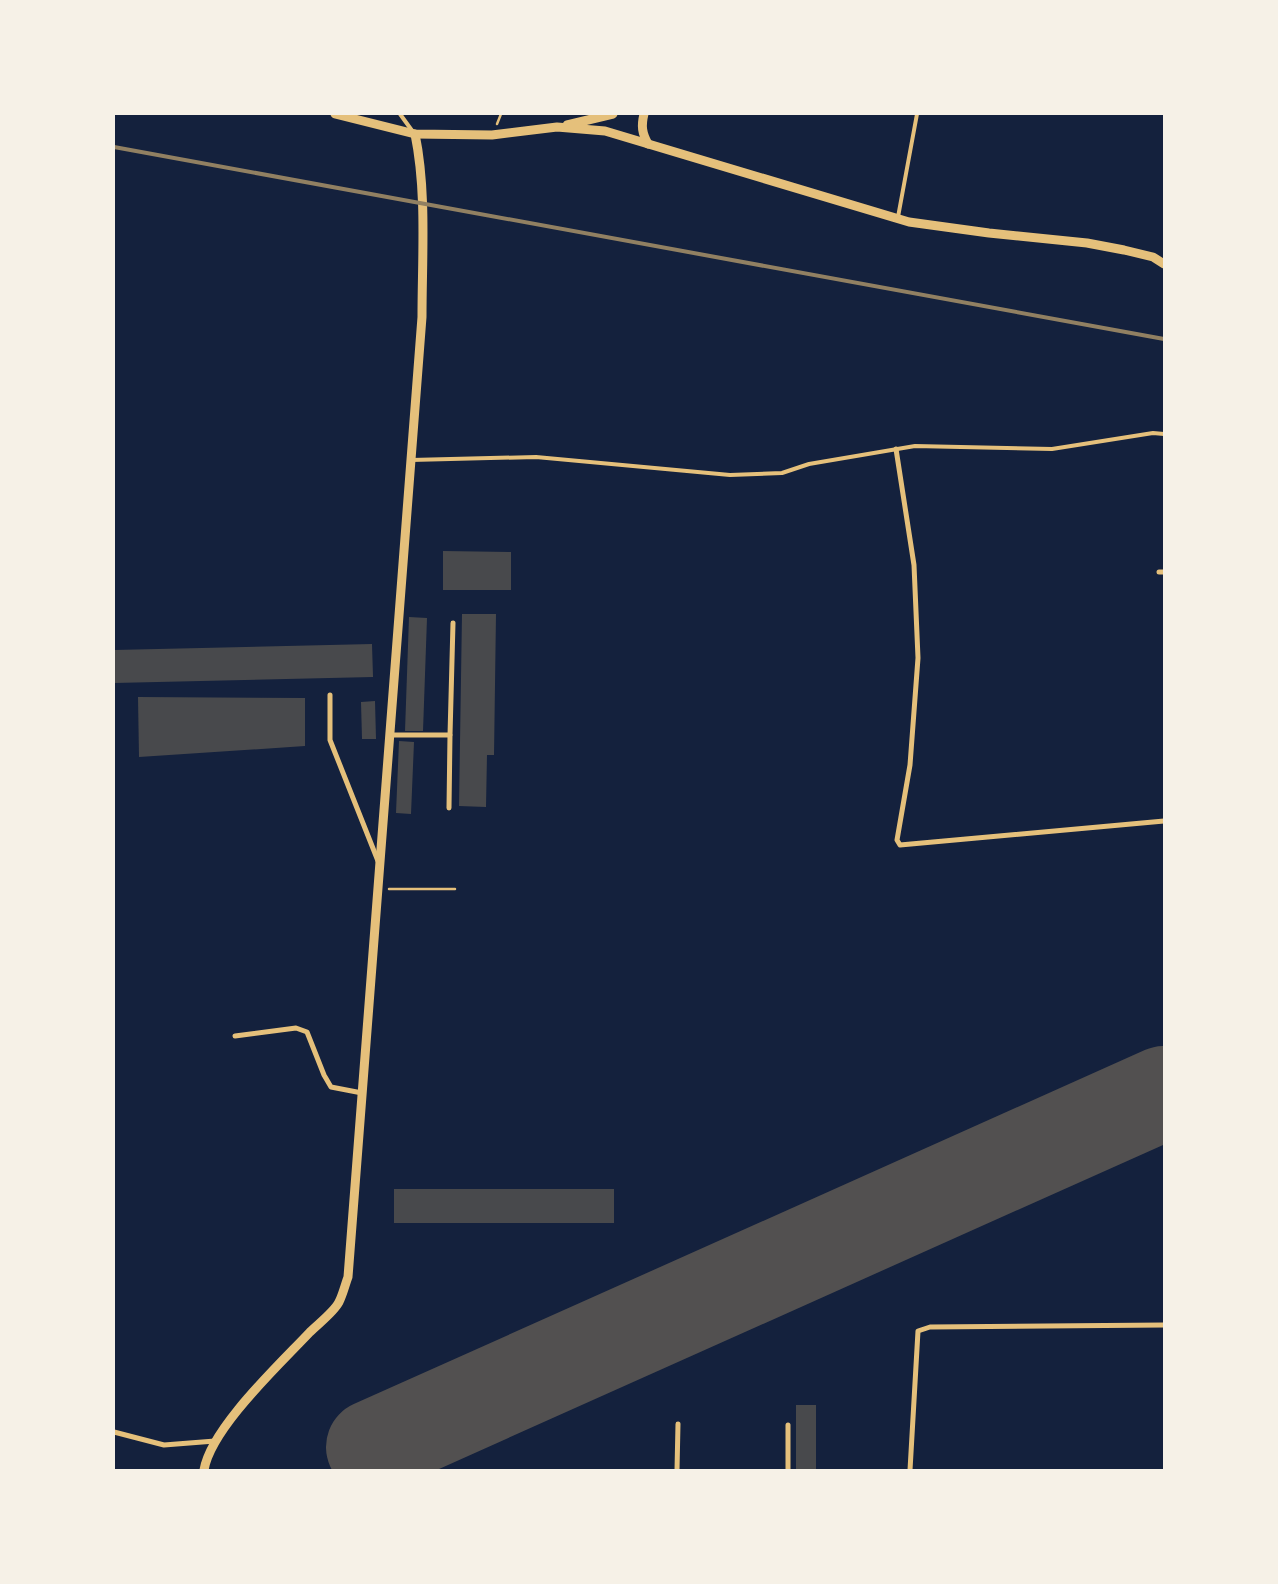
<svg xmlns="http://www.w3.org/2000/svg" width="1278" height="1584" font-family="Poppins,sans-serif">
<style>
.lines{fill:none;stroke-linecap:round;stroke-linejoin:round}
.runway{stroke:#525050;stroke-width:94}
.building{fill:#48494c}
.path{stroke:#e5c07b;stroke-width:2.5}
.service{stroke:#e5c07b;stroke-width:4}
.minor{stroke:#e5c07b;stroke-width:5}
.tertiary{stroke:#e5c07b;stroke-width:9}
.rail{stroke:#918062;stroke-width:4}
</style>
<rect width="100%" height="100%" fill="#14213d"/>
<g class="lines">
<polyline class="runway" points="373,1447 1164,1093"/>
</g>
<g class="building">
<polygon points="443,551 511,552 511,590 443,590"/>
<polygon points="462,614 496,614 494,755 487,755 486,807 459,806"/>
<polygon points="409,617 427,618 423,731 405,731"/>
<polygon points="372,644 373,677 114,683 114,650"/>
<polygon points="138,697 305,698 305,746 139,757"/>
<polygon points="375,701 376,739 362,739 361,702"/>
<polygon points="399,741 414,742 411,814 396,813"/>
<rect x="394" y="1189" width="220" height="34"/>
<rect x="796" y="1405" width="20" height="65"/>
</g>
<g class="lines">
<g class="path">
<polyline points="497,124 501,114"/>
<polyline points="389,889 455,889"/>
</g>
<g class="service">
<polyline points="400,114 413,132"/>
<polyline points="898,217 917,114"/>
<polyline points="411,460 536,457 730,475 782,473 809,464 915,446 1052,449 1153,433 1164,434"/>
</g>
<g class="minor">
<polyline points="896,449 914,565 918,658 910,765 897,840 900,845 1164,821"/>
<polyline points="1159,572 1164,572"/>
<polyline points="330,695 330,740 378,861"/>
<polyline points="389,735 450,735 453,623"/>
<polyline points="449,808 450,735"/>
<polyline points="235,1036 296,1028 307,1032 324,1075 331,1087 362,1093"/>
<polyline points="114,1432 164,1445 215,1441"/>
<polyline points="677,1470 678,1424"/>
<polyline points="788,1470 788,1425"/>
<polyline points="910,1470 918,1331 930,1327 1164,1325"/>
</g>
<g class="tertiary">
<polyline points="335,114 415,134 492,135 557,127 605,131 909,222 989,233 1087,243 1124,250 1153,257 1164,264"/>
<path d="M644,114C641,126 642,133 648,144"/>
<polyline points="567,125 613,114"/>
<path d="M204,1470C211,1428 280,1364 310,1332C318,1324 334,1312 339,1302C343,1294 345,1285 348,1277L422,317C422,257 427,192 415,134"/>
</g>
<polyline class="rail" points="114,147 1164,339"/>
</g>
<rect width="1278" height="1584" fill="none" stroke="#f6f1e7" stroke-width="230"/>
</svg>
